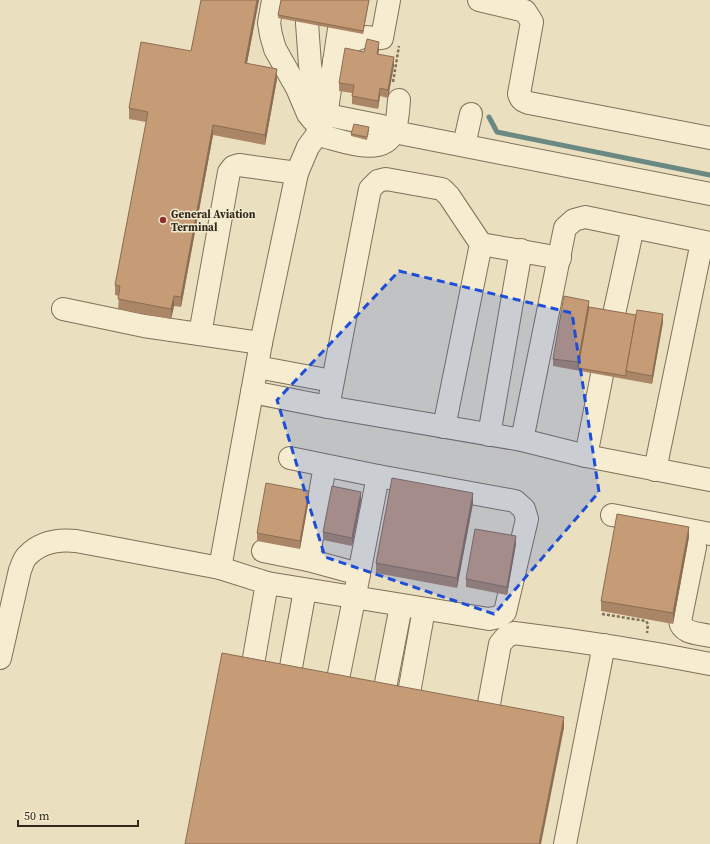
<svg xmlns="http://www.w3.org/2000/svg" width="710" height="844" font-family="'Source Serif 4',serif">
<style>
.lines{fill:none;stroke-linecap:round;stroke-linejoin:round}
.stream{stroke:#6a8983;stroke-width:5}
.minor-casing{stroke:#827059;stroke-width:24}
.path{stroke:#827059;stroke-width:2.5;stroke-dasharray:3 2;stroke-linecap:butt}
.minor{stroke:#f6edd1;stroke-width:22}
.wall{fill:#aa8666}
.shaded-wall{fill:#8b6d53}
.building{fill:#c69c77;stroke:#8b6d53}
.marked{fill:#1d4ed8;fill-opacity:0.2;stroke:#1d4ed8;stroke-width:3;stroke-dasharray:8 5;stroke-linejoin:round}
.poi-dot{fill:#8d302d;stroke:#f2eace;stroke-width:1.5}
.labels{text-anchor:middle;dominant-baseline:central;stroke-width:3;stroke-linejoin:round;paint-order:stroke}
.poi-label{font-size:11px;font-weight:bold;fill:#32281c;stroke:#f2eace;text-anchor:start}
</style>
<rect width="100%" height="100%" fill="#eadfbf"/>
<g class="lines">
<polyline class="stream" points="489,117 497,132 710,175"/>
<g class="minor-casing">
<g id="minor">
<polyline points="273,0 269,23 271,35 275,49 297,88 308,114 313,120"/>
<path d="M479,0L525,11L532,22L519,94C521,100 523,101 529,103L710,138"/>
<path d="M307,23L310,65L320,119L317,126C318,132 321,135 326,137C345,142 384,157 394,131C398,122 398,110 399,100"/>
<path d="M334,61C341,51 352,38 365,37C371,37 376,39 382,38L389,0"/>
<polyline points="326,116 339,29"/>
<polyline points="320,119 326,116 332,116 382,126 394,132 710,194"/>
<polyline points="464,145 471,114"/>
<polyline points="633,227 710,243"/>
<polyline points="481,244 560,258"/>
<polyline points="63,309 144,326 261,343 297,173 308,147 319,132"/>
<polyline points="200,334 229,172 233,167 239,165 297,173"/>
<polyline points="257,367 332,381"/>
<polyline points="252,392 328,407 522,440 586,456 710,480"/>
<polyline points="328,407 370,189 378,181 386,179 442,189 449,196 481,244 444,427"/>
<polyline points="489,435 521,250"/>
<polyline points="522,440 565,228 574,220 585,217 633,227 614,314"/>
<polyline points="586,456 602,375"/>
<polyline points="290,458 378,476"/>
<polyline points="325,466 308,560 359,574 338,679"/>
<polyline points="655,470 702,242"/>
<polyline points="612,515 710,534"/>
<path d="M695,547L680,621C682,634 699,633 710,636"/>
<polyline points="263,551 308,560"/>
<polyline points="220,568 261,343"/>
<path d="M0,658L20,570C22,566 23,560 27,556C40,542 58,539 76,541L220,568L267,583L489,619L499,617L505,612L527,519L524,509L515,501L378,476L359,574"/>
<polyline points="254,658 267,583"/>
<polyline points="291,667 305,590"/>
<polyline points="385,688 401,606"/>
<polyline points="409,693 424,609"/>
<path d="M488,709L500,644L506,637L514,633C580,641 645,651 710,664"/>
<polyline points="565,844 604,645"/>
</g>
</g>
<g class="path">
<polyline points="393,82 399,46"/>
<polyline points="602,614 646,621 648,624 647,633"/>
</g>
<use href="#minor" class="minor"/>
</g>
<g class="wall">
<polygon points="201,0 259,0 247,63 277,79 265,145 213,135 181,307 174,306 171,319 118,309 119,296 115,295 115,285 146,122 129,119 129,108 191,51"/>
<polygon points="281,0 369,0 363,34 278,18"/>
<polygon points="379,50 378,54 394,65 388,98 380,96 378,109 352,104 352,93 339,91 339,83 364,52"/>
<polygon points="369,130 367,140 351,136 351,134"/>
<polygon points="589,307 663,322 652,384 553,366 553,359"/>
<polygon points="309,499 300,549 257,541 257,533"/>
<polygon points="361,500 352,546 323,540 323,532"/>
<polygon points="473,503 457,588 376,573 376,563"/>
<polygon points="689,537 673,624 601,611 601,601"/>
<polygon points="516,544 507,595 466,587 466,579"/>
</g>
<g class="shaded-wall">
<polygon points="257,0 259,0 245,73 245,63"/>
<polygon points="369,0 363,34 363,31"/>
<polygon points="379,42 379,50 377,62 377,54"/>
<polygon points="394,57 394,65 388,98 388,90"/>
<polygon points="277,69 277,79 265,145 265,135"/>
<polygon points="380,88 380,96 378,109 378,101"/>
<polygon points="213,125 213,135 181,307 181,297"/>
<polygon points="174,296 174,306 171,319 171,309"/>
<polygon points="589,301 589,309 578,368 578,362"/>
<polygon points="663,314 663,322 652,384 652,376"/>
<polygon points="309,491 309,499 300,549 300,541"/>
<polygon points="361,492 361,500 352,546 352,538"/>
<polygon points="473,493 473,503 457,588 457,578"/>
<polygon points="689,527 689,537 673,624 673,613"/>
<polygon points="516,536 516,544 507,595 507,587"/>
<polygon points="564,717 564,728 541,844 539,844"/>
</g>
<g class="building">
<polygon points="201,0 257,0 245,63 277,69 265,135 213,125 181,297 174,296 171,309 118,299 120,286 115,285 148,112 129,108 141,42 191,51"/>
<polygon points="281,0 369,0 363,31 278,15"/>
<polygon points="367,39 379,42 377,54 394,57 388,90 380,88 378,101 352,96 354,85 339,83 345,48 364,52"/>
<polygon points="354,124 369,127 367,137 351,134"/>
<polygon points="564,296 589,301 578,362 553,359"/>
<polygon points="589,307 636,315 626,371 626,376 578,368"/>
<polygon points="637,310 663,314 652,376 626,371"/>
<polygon points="392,478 473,493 457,578 376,563"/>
<polygon points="266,483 309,491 300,541 257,533"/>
<polygon points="332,486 361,492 352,538 323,532"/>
<polygon points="617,514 689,527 673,613 601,601"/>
<polygon points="475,529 516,536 507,587 466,579"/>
<polygon points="222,653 564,717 539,844 185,844"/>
</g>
<path class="marked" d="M399,271L572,313L599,492L494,614L325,557L277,400Z"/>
<circle class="poi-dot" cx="163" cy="220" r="4"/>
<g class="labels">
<g class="poi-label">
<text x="171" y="214">General Aviation<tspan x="171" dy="13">Terminal</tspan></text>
</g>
</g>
<path d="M18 820v6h120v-6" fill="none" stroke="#32281c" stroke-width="2"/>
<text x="24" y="820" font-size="12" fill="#32281c" stroke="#f2eace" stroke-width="3" paint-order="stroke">50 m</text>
</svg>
